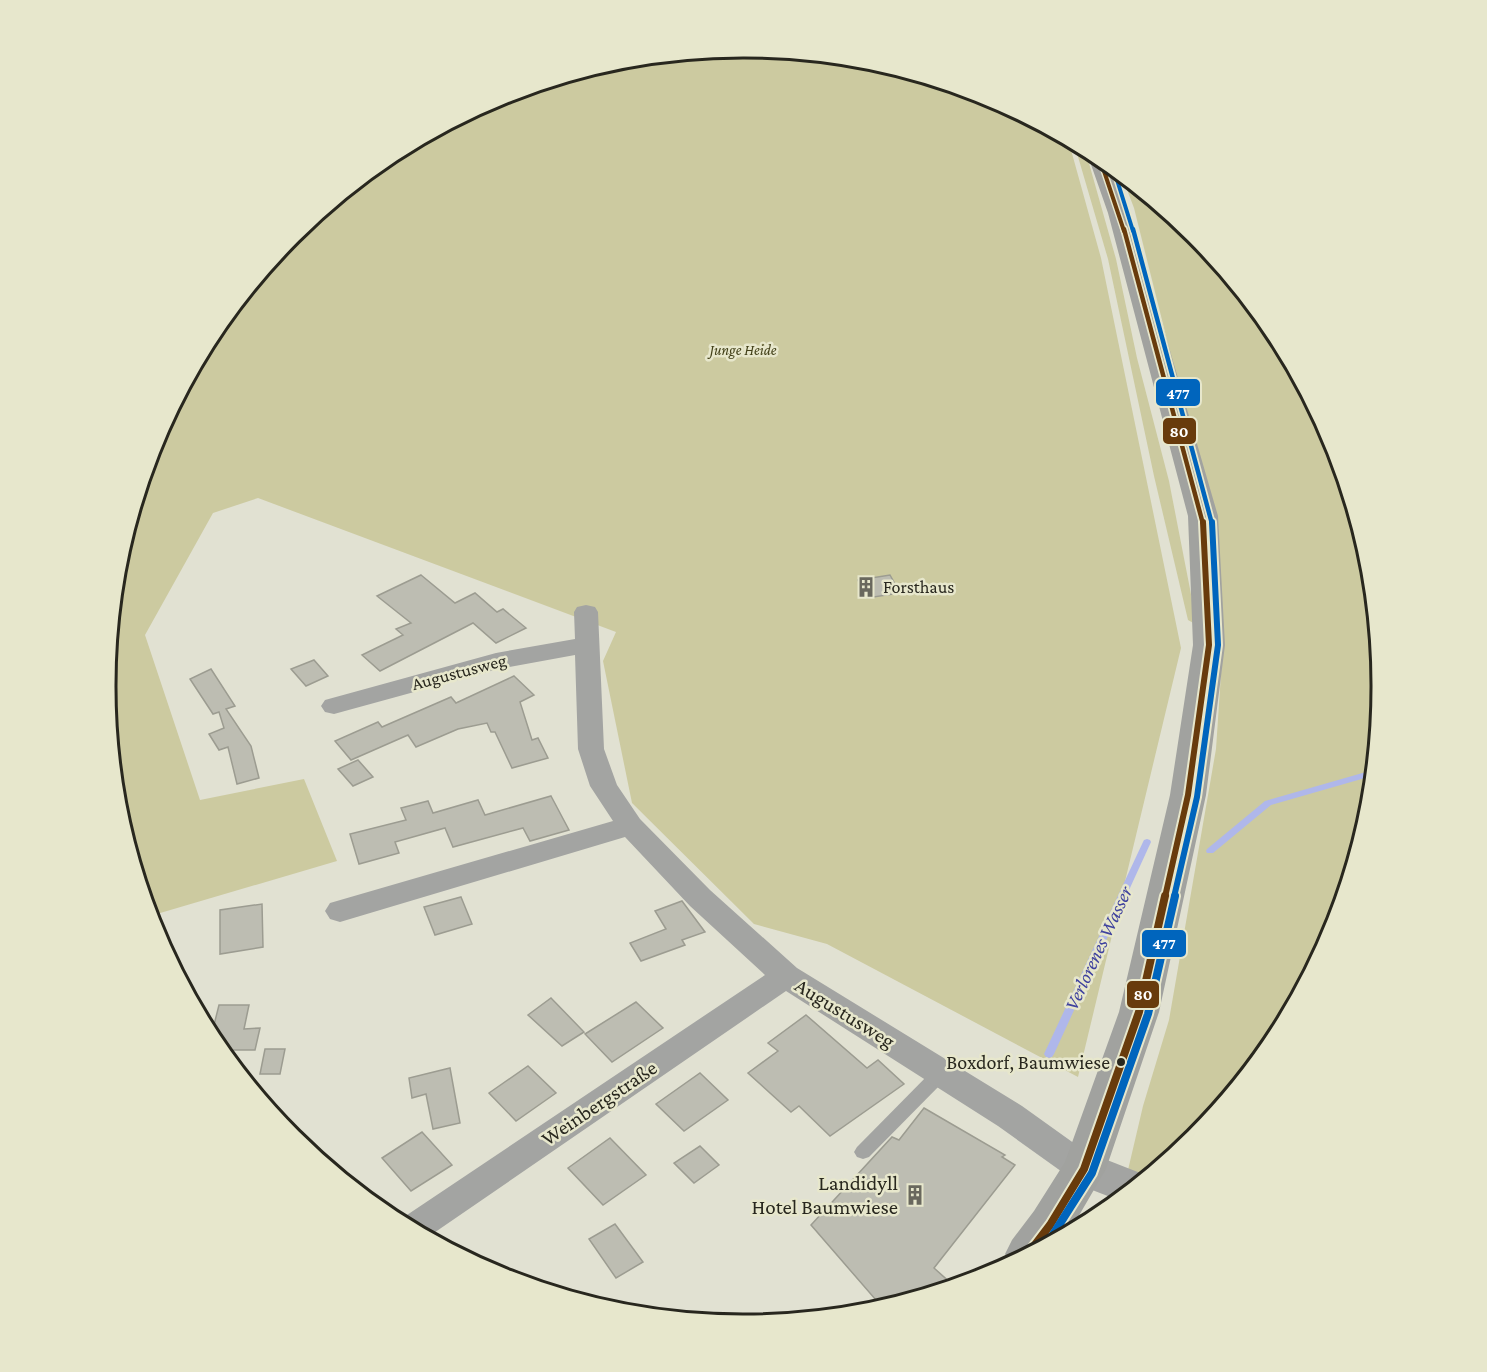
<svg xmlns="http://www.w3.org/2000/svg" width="1487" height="1372" font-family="'Crimson Pro',serif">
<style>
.green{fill:#cccaa0}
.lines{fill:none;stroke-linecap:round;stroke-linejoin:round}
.stream{fill:#afb7ea;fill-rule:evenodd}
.building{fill:#bdbdb2;stroke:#9c9c91;stroke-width:1.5}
.service{fill:#a3a4a2;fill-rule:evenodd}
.minor{fill:#a3a4a2;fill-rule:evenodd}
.tertiary{fill:#a3a4a2;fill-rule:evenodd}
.secondary{fill:#a1a29f;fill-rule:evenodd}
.bus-1-far3-casing{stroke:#e7e7cc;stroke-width:7}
.bus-1-far2-casing{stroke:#e7e7cc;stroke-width:8}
.bus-1-far1-casing{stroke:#e7e7cc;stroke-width:10}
.bus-1-casing{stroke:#e7e7cc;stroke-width:12}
.bus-2-far3-casing{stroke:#e7e7cc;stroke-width:7}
.bus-2-far2-casing{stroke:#e7e7cc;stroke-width:8}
.bus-2-far1-casing{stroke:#e7e7cc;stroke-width:10}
.bus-2-casing{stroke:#e7e7cc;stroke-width:12}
.bus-1-far3{stroke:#683b0c;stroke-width:4}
.bus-1-far2{stroke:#683b0c;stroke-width:4.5}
.bus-1-far1{stroke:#683b0c;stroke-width:6}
.bus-1{stroke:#683b0c;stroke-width:8}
.bus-2-far3{stroke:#0065bd;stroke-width:4}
.bus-2-far2{stroke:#0065bd;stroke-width:4.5}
.bus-2-far1{stroke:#0065bd;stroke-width:6}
.bus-2{stroke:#0065bd;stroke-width:8}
.bus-dot{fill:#28271e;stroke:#e7e7cc;stroke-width:2}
.labels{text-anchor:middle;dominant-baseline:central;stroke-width:5;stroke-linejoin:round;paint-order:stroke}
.far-park-label{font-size:15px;font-style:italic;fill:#434119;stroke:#e7e7cc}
.poi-label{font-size:18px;fill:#28271e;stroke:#e7e7cc;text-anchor:start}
.street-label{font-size:18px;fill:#28271e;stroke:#e7e7cc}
.water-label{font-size:20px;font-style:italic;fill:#3f429e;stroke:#e7e7cc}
.near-bus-label{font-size:20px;fill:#28271e;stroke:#e7e7cc;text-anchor:end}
.near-street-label{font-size:21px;fill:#28271e;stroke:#e7e7cc}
.near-poi-label{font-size:21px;fill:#28271e;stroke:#e7e7cc;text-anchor:end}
.rim{fill:none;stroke:#28271e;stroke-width:3}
.line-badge{stroke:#e7e7cc;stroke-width:2}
.badge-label{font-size:16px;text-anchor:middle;font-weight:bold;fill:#fff}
</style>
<rect width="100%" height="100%" fill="#e1e1d2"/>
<g class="green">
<polygon points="744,48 868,60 988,97 1068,139 1101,258 1181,648 1078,1077 827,944 754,924 632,803 603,661 616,632 258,498 213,513 145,635 200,800 304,779 337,861 150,916 118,810 106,686 118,561 154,442 213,331 293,235 389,155 500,96 619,60"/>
<polygon points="1074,143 1085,149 1116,259 1137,358 1169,481 1197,625 1188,620 1154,476 1108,259"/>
<polygon points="1121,174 1195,235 1274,332 1333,442 1369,562 1381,686 1369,811 1333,930 1274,1041 1194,1137 1099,1215 1128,1170 1143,1106 1169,1020 1216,749 1223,644 1188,424 1134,208"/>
</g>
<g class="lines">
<g class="stream">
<polygon points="1371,756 1375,756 1372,776 1271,805 1213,853 1207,853 1206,851 1207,849 1265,801 1366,772"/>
<polygon points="1147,839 1150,840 1151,842 1054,1054 1052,1057 1049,1058 1046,1057 1044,1054 1143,842 1144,840"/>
</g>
</g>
<g class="building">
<polygon points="421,575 455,603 475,593 497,612 503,609 526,628 496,643 473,623 380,671 362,655 403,635 396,629 411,623 377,596"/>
<polygon points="890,575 900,593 867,598 858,580"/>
<polygon points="314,660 328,676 306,686 291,669"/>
<polygon points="211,669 235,706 226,709 251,746 259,778 237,784 228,747 219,750 209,734 224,728 219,712 213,714 190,679"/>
<polygon points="514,676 534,695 520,702 532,740 538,738 548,758 512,768 495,732 491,732 487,723 458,729 416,747 408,735 351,760 335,741 378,722 382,727 451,697 456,703"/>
<polygon points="358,760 373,777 353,786 338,769"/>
<polygon points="551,796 569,830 530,841 523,828 453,847 445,828 395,842 399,853 359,864 350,834 406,820 401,808 428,801 433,813 478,800 485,815"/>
<polygon points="461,897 472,924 435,935 424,907"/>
<polygon points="682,901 705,932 682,940 685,945 641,961 630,943 666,929 655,911"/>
<polygon points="262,904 263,947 220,954 220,910"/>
<polygon points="551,998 584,1032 562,1046 528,1015"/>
<polygon points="636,1002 663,1028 612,1062 585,1034"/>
<polygon points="219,1005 249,1005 244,1029 260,1028 255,1050 221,1050 211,1037"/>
<polygon points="806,1015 867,1068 878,1060 904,1084 830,1136 799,1106 791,1112 748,1073 778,1051 768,1043"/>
<polygon points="265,1049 285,1049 280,1074 260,1074"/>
<polygon points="528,1066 556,1093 516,1121 489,1093"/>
<polygon points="450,1068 460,1123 433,1129 426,1094 412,1098 409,1078"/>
<polygon points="700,1073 728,1100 684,1131 656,1104"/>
<polygon points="924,1108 1005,1155 1002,1157 1015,1165 934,1268 954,1286 882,1307 811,1225 892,1137 899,1140"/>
<polygon points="422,1132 452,1165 411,1191 382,1158"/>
<polygon points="610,1138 646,1175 603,1205 568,1168"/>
<polygon points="700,1146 719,1165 694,1183 674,1163"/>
<polygon points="615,1224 643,1262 616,1278 589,1239"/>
</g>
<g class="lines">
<polygon class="service" points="941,1066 947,1068 949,1073 947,1078 869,1157 863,1159 857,1157 854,1152 857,1147 935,1068"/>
<polygon class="minor" points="586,605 595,607 598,612 604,749 617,785 640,819 710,890 797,968 1022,1106 1096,1159 1101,1169 1096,1179 1084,1183 1072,1179 998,1126 786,991 428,1237 398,1221 765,975 690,906 625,837 340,922 330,919 325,911 330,903 613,821 590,786 578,749 575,655 498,669 334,714 325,712 321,706 325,700 496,653 575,639 574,612 577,607"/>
<polygon class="tertiary" points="1084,1151 1148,1176 1118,1200 1069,1181 1063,1169 1069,1157"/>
<polygon class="secondary" points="1091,152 1115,169 1130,213 1218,516 1225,645 1206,795 1159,1012 1106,1169 1070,1231 1010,1264 1005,1254 1012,1240 1034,1211 1065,1162 1119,1012 1170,795 1193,645 1188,516 1108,213 1088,156"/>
<g class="bus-1-far3-casing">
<polyline id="bus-1-far3" points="1099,156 1124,231"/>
</g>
<g class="bus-1-far2-casing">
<polyline id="bus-1-far2" points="1124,229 1203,524"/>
</g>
<g class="bus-1-far1-casing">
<polyline id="bus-1-far1" points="1165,897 1188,795 1209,645 1203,522"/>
</g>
<g class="bus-1-casing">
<polyline id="bus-1" points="1028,1254 1050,1225 1084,1169 1139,1012 1165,896"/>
</g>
<g class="bus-2-far3-casing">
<polyline id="bus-2-far3" points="1113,167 1133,231"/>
</g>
<g class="bus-2-far2-casing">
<polyline id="bus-2-far2" points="1133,229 1212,524"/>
</g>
<g class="bus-2-far1-casing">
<polyline id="bus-2-far1" points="1174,897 1197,797 1218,645 1212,522"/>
</g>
<g class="bus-2-casing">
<polyline id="bus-2" points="1047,1244 1092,1173 1148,1014 1175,896"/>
</g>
<use href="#bus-1-far3" class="bus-1-far3"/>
<use href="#bus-1-far2" class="bus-1-far2"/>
<use href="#bus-1-far1" class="bus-1-far1"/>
<use href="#bus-1" class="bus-1"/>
<use href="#bus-2-far3" class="bus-2-far3"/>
<use href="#bus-2-far2" class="bus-2-far2"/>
<use href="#bus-2-far1" class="bus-2-far1"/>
<use href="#bus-2" class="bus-2"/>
</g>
<defs>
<g id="building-bare" transform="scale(1.62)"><path d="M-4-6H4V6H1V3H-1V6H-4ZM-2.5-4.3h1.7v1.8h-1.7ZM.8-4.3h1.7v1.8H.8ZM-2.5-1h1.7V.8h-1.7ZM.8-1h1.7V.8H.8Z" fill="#69685d" stroke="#e7e7cc" stroke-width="2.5" paint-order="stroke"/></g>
</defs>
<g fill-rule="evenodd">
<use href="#building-bare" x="866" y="587"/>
<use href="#building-bare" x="915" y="1195"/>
</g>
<circle class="bus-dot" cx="1121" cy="1062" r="5"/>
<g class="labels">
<g class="far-park-label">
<text x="743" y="350">Junge Heide</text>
</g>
<g class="poi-label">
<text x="883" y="587">Forsthaus</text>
</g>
<g class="street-label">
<text transform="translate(459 672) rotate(-15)">Augustusweg</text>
</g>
<g class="water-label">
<text transform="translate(1098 948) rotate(-65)">Verlorenes Wasser</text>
</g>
<g class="near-bus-label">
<text x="1110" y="1062">Boxdorf, Baumwiese</text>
</g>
<g class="near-street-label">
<text transform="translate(845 1013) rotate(32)">Augustusweg</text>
<text transform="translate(599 1103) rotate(-34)">Weinbergstraße</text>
</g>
<g class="near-poi-label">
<text x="898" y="1183">Landidyll<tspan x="898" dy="24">Hotel Baumwiese</tspan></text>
</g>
</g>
<path d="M0 0H1487V1372H0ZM743 58H744A627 627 0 0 1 1371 685V687A627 627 0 0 1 744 1314H743A627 627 0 0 1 116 687V685A627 627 0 0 1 743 58Z" fill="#e7e7cc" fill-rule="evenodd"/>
<path class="rim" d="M743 58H744A627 627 0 0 1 1371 685V687A627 627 0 0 1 744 1314H743A627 627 0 0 1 116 687V685A627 627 0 0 1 743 58Z"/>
<g class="line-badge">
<rect x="1155" y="378" width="46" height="29" rx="6" fill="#0065bd"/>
<rect x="1162" y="417" width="35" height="28" rx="6" fill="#683b0c"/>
<rect x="1141" y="929" width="46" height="29" rx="6" fill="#0065bd"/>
<rect x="1126" y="980" width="34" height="29" rx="6" fill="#683b0c"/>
</g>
<g class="badge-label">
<text x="1178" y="399">477</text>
<text x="1179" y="437">80</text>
<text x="1164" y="949">477</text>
<text x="1143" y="1000">80</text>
</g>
</svg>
